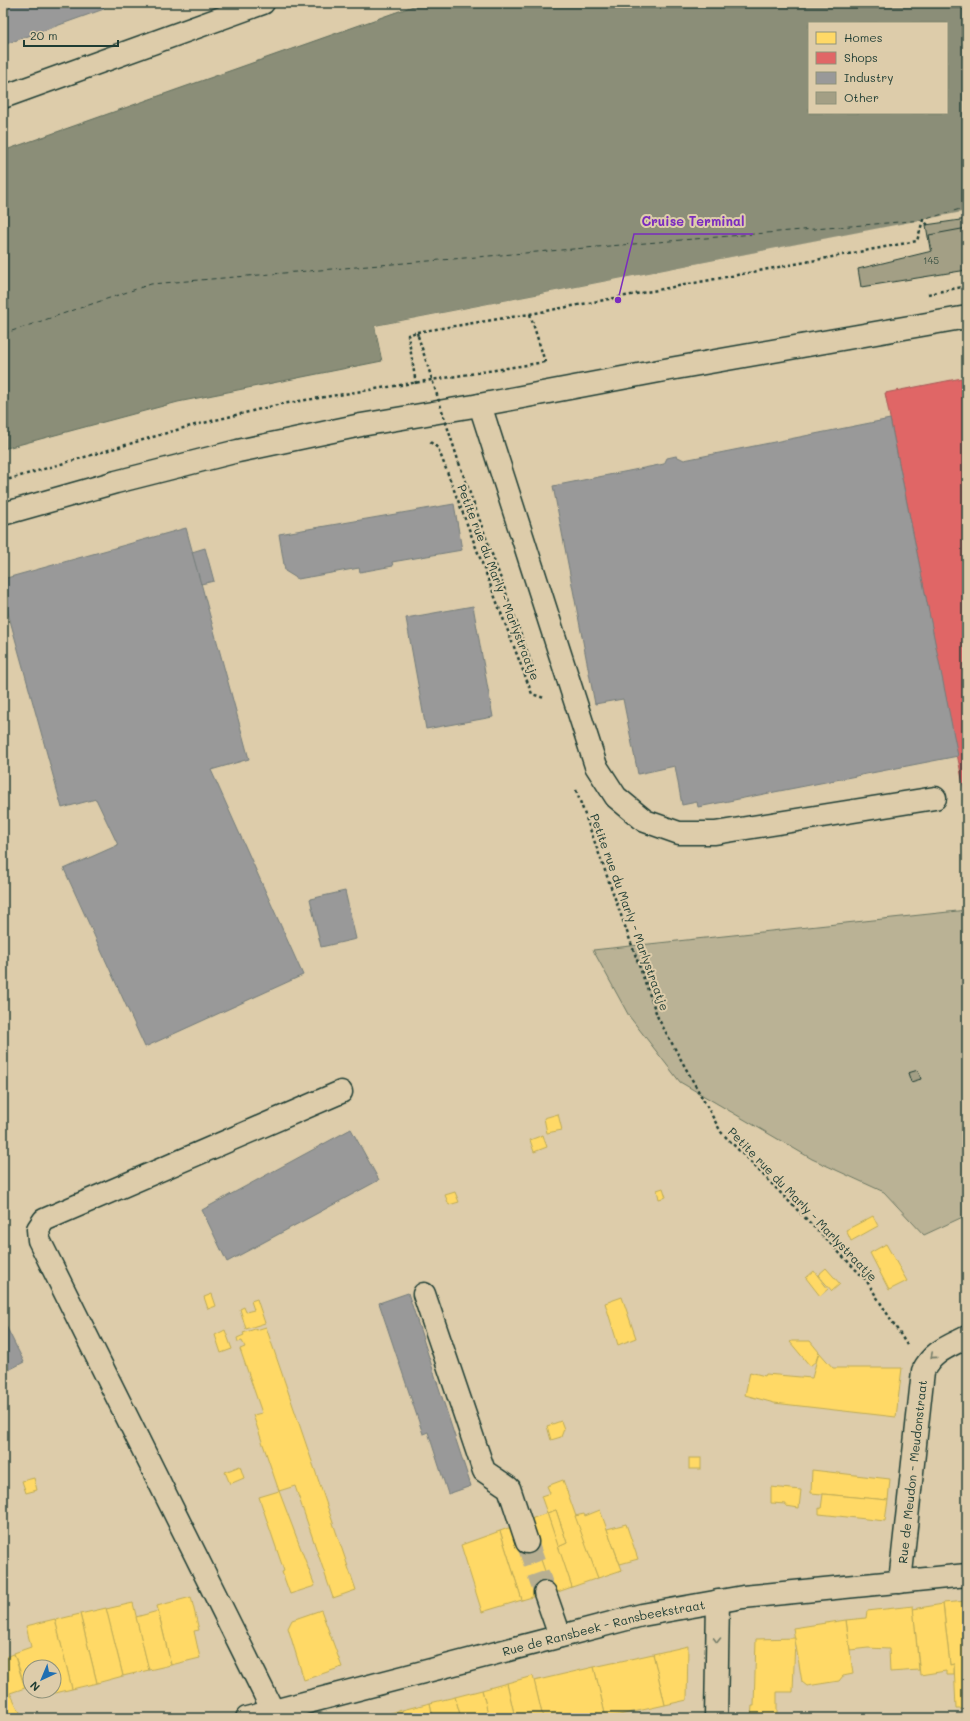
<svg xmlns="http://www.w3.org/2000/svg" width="970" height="1721" font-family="Mali,sans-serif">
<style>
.green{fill:#bab295;stroke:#6c7864}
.water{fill:#8b8e78;stroke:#606e5d;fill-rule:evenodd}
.pier{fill:#dca}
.homes{fill:#ffd966;stroke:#bcaa57}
.shops{fill:#e06666;stroke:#a65a57}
.industry{fill:#999;stroke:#747d7b}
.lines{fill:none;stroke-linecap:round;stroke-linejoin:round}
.ferry{stroke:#2a453b;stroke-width:1;stroke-dasharray:5 4;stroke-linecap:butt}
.building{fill:#a39f85;stroke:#1f3d34}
.minor-tunnel{stroke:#b7af92;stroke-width:22;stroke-dasharray:22 11;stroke-linecap:butt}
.minor-casing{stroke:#1f3d34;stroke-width:25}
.major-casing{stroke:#1f3d34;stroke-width:25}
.path{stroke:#1f3d34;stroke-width:2.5;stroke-dasharray:3 3;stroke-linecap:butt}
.minor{stroke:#dca;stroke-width:22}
.major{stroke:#dca;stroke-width:22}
.path-bridge{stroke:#1f3d34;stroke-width:2.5;stroke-dasharray:3 3;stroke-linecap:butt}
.oneway{stroke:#747d69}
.labels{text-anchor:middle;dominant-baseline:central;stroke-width:4;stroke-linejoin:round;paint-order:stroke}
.number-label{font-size:10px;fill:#405648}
.street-label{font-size:12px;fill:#1f3d34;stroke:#dca}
.leader{fill:none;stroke:#7b2cbf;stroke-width:1.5}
.callout-dot{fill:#7b2cbf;stroke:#dca;stroke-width:1.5}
.callout-label{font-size:13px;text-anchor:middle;font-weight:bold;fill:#7b2cbf;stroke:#dca;stroke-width:4;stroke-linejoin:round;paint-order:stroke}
</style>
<rect width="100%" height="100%" fill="#dca"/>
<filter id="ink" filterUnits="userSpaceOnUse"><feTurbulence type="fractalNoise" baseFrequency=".025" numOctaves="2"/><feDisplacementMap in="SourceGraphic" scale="8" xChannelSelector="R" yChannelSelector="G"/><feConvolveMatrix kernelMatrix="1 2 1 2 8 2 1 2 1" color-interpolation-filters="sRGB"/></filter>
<g filter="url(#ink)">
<polygon class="green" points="967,910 967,1215 924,1235 884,1192 812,1159 680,1082 629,1016 593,950"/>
<path class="water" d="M422,3H967V212L375,326L382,361L178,402L3,449V151ZM809,23H947V113H809Z"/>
<polygon class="pier" points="967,211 967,214 377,327 384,361 383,363 375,326"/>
<g class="homes">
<polygon points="558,1114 562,1130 547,1133 544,1118"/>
<polygon points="543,1135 547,1147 534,1152 530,1140"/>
<polygon points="663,1188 666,1197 659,1199 657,1190"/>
<polygon points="455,1192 459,1202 449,1205 445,1195"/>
<polygon points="873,1216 878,1226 851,1241 846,1230"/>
<polygon points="886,1244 907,1281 889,1290 870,1253"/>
<polygon points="826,1268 840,1284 832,1291 818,1275"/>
<polygon points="814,1271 828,1289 820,1296 806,1278"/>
<polygon points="212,1294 216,1306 208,1309 204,1297"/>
<polygon points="622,1297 636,1338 618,1345 605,1303"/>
<polygon points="257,1299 265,1323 246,1329 240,1309 244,1307 246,1312 254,1310 251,1301"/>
<polygon points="266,1327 356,1590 333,1598 295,1486 279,1491 253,1415 262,1413 240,1349 245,1347 242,1341 238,1342 237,1338 244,1335 243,1333 255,1329 256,1330"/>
<polygon points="225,1330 232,1349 221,1353 215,1335"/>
<polygon points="792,1341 810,1341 819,1352 816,1361 810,1366 790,1342"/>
<polygon points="819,1352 833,1368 902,1368 896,1417 774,1403 745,1395 750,1372 765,1376 766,1374 812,1378"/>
<polygon points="966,1386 967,1386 967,1419 962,1418"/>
<polygon points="561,1421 564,1429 561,1437 551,1440 547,1426"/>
<rect x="689" y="1458" width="12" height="11"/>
<polygon points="240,1466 244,1478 230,1484 225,1472"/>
<polygon points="812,1470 890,1479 888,1500 811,1493"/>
<polygon points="34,1478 37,1490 26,1493 22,1481"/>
<polygon points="563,1480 598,1578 572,1587 558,1547 567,1543 556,1510 547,1513 541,1496 550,1493 547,1486"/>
<polygon points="771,1487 801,1490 799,1508 786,1506 786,1504 771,1503"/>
<polygon points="279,1491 315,1586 290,1594 282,1572 284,1571 259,1497"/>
<polygon points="823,1494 888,1500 885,1521 819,1514 819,1508 821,1509"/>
<polygon points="556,1510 567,1543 558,1547 547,1513"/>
<polygon points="600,1510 622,1570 598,1578 575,1516 584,1514 585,1516"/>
<polygon points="547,1513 572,1587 552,1594 528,1520"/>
<polygon points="626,1524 638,1559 620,1564 607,1529"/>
<polygon points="514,1526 534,1540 552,1591 522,1600 500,1531"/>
<polygon points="500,1531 522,1600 482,1612 461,1545"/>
<polygon points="191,1597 199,1630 194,1631 200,1658 171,1665 157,1606"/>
<polygon points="967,1601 967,1709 956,1709 954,1664 950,1665 943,1603"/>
<polygon points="133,1603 149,1670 123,1676 106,1609"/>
<polygon points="943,1604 950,1665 954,1664 954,1675 946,1675 946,1671 920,1675 913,1609"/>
<polygon points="913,1606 919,1670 890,1672 889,1649 868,1648 850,1650 846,1620 866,1618 867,1611"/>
<polygon points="106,1608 123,1676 97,1683 80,1614"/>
<polygon points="321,1610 342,1667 304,1680 288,1628 292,1620"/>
<polygon points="158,1611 171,1665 149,1670 136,1617"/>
<polygon points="80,1614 97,1683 72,1689 55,1620"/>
<polygon points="55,1619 72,1689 43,1696 42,1691 54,1691 54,1667 30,1667 30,1688 26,1689 14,1653 31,1647 26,1626"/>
<polygon points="846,1620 853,1674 843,1676 839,1681 807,1686 802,1682 793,1628"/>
<polygon points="795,1638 793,1692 777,1692 777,1718 751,1718 752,1706 754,1706 756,1639"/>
<polygon points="688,1646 687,1700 665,1705 653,1654"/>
<polygon points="14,1654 25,1688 10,1693 22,1716 17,1718 3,1718 3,1658"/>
<polygon points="653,1654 665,1705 606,1718 594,1667"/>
<polygon points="594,1667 606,1718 543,1718 534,1681"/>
<polygon points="533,1676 543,1718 515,1718 507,1683"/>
<polygon points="507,1683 515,1718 489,1718 482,1690"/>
<polygon points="482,1690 489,1718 461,1718 455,1697"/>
<polygon points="455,1697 461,1718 433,1718 430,1703"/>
<polygon points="430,1703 433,1718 404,1718 402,1710"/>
<polygon points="402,1710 404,1718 375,1718 375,1717"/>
</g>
<polygon class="shops" points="967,377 967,804 885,393"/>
<g class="industry">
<polygon points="3,3 102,3 104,9 3,45"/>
<polygon points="890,419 958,756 698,807 697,802 682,805 675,766 638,774 623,699 595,704 553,486 664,464 667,458 676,456 684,460"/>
<polygon points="454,504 462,550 392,562 393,566 360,572 359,568 298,579 285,571 279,534"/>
<polygon points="186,528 249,759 211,770 303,975 145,1047 64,869 118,845 96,799 62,808 3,595 3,579"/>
<polygon points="205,548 214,581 201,584 192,552"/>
<polygon points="473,606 493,717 426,729 406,618"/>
<polygon points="345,891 356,939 321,947 310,899"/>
<polygon points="351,1129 379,1180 227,1262 202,1210"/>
<polygon points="408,1293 471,1486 448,1494 428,1432 423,1434 379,1303"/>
<polygon points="3,1320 24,1362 3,1373"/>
</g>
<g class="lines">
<polyline class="ferry" points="3,334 151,284 923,220 967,207"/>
</g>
<g class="building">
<polygon points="967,219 967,258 933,266 926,225"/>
<polygon points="967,228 967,270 861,287 858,269 932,251 929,235"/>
<polygon points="918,1070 921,1079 911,1082 908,1073"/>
</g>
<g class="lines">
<polyline class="minor-tunnel" points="527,1542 545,1593"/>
<g class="minor-casing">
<g id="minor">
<polyline points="3,97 263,3"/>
<polyline points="480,405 596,766 616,797 645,821 679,833 715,833 935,798"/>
<polyline points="424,1294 484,1471 509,1488 527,1542"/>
<path id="s1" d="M900,1582L923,1371C933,1351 948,1347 967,1337"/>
<polyline points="545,1593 560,1636"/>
<polyline points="273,1711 39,1240 38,1229 44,1220 341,1092"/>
<path id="s2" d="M247,1718L642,1615L743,1597L967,1575"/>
<polyline points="716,1718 718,1601"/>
</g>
</g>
<g class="major-casing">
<polyline id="major" points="3,514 116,482 238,451 361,425 474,406 670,369 967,317"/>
</g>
<g class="path">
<polyline points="928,294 967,286"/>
<polyline points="530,314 545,362 544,363"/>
<polyline points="417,332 530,314 917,241 923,220 928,225"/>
<polyline points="416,384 408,335 417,332 418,337"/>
<polyline points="430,442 438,448 532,694 544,698"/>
<polyline points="459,463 532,665"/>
<polyline points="3,481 187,427 281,404 545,362"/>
<polyline points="576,790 658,1018 721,1132 866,1280 907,1345"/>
</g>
<use href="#minor" class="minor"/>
<use href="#major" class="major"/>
<polyline class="path-bridge" points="418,336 459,463"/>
</g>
<defs><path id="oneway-chevron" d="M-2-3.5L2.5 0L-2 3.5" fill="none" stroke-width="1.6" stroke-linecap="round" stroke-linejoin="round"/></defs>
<g class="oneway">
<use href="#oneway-chevron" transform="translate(933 1356) rotate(139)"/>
<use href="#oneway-chevron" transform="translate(717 1640) rotate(91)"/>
</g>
</g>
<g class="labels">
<g class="number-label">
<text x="931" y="260">145</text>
</g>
<g class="street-label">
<text transform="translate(499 582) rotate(69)">Petite rue du Marly - Marlystraatje</text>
<text transform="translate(630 912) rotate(70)">Petite rue du Marly - Marlystraatje</text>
<text transform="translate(803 1204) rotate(46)">Petite rue du Marly - Marlystraatje</text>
<text stroke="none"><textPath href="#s1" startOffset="111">Rue de Meudon - Meudonstraat</textPath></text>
<text stroke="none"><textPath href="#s2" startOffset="368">Rue de Ransbeek - Ransbeekstraat</textPath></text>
</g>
</g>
<path class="leader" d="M618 300L634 234H753"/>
<circle class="callout-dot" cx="618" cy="300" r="4"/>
<g class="callout-label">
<text x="693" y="226">Cruise Terminal</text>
</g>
<rect width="970" height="1721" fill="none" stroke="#dca" stroke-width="16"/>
<rect x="8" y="8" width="954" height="1705" fill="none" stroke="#1f3d34" stroke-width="1.5" filter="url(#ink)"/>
<rect x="808" y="22" width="140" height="92" fill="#ddccaa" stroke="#91937b"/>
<rect x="816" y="32" width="20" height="12" fill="#ffd966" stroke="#91937b"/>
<text x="844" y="42" font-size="12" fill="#1f3d34">Homes</text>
<rect x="816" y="52" width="20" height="12" fill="#e06666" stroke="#91937b"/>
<text x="844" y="62" font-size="12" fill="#1f3d34">Shops</text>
<rect x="816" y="72" width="20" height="12" fill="#999999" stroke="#91937b"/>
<text x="844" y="82" font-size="12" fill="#1f3d34">Industry</text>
<rect x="816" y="92" width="20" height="12" fill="#a39f85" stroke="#91937b"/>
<text x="844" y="102" font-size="12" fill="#1f3d34">Other</text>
<g transform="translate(42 1679) rotate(224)"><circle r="19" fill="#ddccaa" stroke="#91937b"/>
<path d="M0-3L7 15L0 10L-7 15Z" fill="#1f6fb2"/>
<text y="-6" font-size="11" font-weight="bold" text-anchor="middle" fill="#1f3d34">N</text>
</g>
<path d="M24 40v6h94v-6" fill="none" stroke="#1f3d34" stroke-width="2"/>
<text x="30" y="40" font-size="12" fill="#1f3d34" stroke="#ddccaa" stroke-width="3" paint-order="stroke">20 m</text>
</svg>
